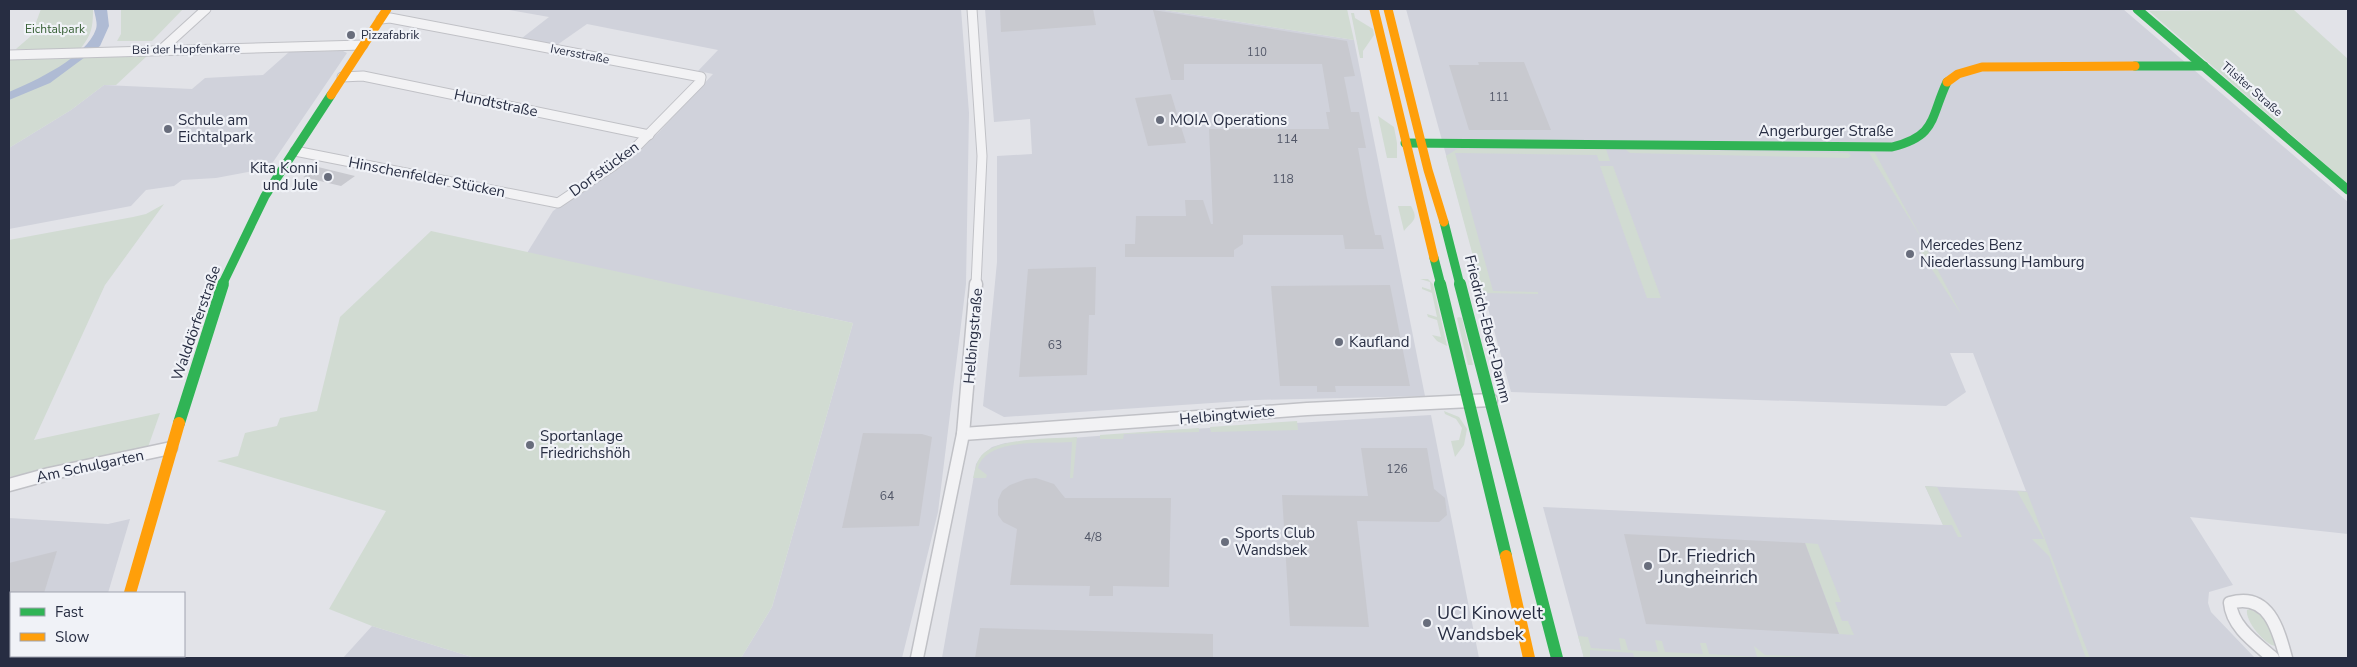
<svg xmlns="http://www.w3.org/2000/svg" width="2357" height="667" font-family="'Nunito Sans',sans-serif">
<style>
.built{fill:#d0d2db}
.green{fill:#d1dbd2}
.water{fill:#afbbd4}
.building{fill:#c8c9cf}
.lines{fill:none;stroke-linecap:round;stroke-linejoin:round}
.street-far1-casing{stroke:#c0c1c6;stroke-width:11}
.street-casing{stroke:#c0c1c6;stroke-width:15}
.street-far1{stroke:#f2f2f4;stroke-width:9}
.street{stroke:#f2f2f4;stroke-width:12}
.fast-far1{stroke:#30b455;stroke-width:9}
.fast{stroke:#30b455;stroke-width:12}
.slow-far1{stroke:#ff9f0a;stroke-width:9}
.slow{stroke:#ff9f0a;stroke-width:12}
.poi-dot{fill:#686d7c;stroke:#f0f2f7;stroke-width:2}
.labels{text-anchor:middle;dominant-baseline:central;stroke-width:4.5;stroke-linejoin:round;paint-order:stroke}
.far-number-label{font-size:11px;fill:#515667}
.far-park-label{font-size:12px;fill:#365f34;stroke:#f0f2f7}
.far-poi-label{font-size:12px;fill:#272d42;stroke:#f0f2f7;text-anchor:start}
.far-street-label{font-size:12px;fill:#272d42;stroke:#f0f2f7}
.number-label{font-size:12px;fill:#515667}
.street-label{font-size:15px;fill:#272d42;stroke:#f0f2f7}
.poi-label{font-size:15px;fill:#272d42;stroke:#f0f2f7;text-anchor:start}
.near-poi-label{font-size:18px;fill:#272d42;stroke:#f0f2f7;text-anchor:start}
</style>
<rect width="100%" height="100%" fill="#e2e3e8"/>
<g class="built">
<polygon points="503,9 961,9 969,113 966,284 938,512 902,658 741,658 772,607 853,323 527,253 553,211 636,152 658,133 713,74 698,71 718,50 587,24 557,45 522,38 549,17"/>
<polygon points="985,9 1158,9 1354,40 1425,396 1256,400 1004,417 983,406 997,262 997,156 1032,154 1030,119 994,122"/>
<polygon points="1406,9 2123,9 2348,202 2348,534 2190,517 2233,585 2209,592 2208,603 2211,612 2255,658 1584,658 1543,507 1943,525 1925,486 2026,491 1973,353 1950,353 1966,392 1946,406 1511,392"/>
<polygon points="343,51 347,53 269,168 216,178 182,180 174,186 146,190 131,206 9,229 9,148 71,110 104,85 192,89 205,78 263,75 289,52"/>
<polygon points="1431,415 1479,658 942,658 976,464 982,455 992,447 1005,443 1175,430"/>
<polygon points="9,518 108,524 130,519 108,593 11,593 11,656 89,656 88,658 9,658"/>
<polygon points="372,626 475,658 343,658"/>
</g>
<g class="green">
<path d="M41,9H93C93,26 92,35 80,49H16L31,36Z"/>
<polygon points="121,9 183,9 152,41 117,41 121,34"/>
<polygon points="1158,9 1347,9 1354,40"/>
<polygon points="2294,10 2348,59 2348,184 2149,11"/>
<polygon points="1351,13 1354,13 1355,18 1373,29 1374,35 1363,51 1363,58 1360,58"/>
<polygon points="148,55 116,85 104,85 71,110 9,148 9,60"/>
<polygon points="1378,116 1394,127 1397,143 1397,158 1387,158"/>
<polygon points="1457,149 1606,149 1610,161 1599,161 1597,155 1455,153 1493,291 1538,292 1538,294 1483,293 1446,156"/>
<polygon points="1625,149 1848,153 1851,156 1848,158 1630,153"/>
<polygon points="1869,153 1875,153 1922,239"/>
<polygon points="1600,166 1613,166 1661,298 1647,298"/>
<polygon points="164,204 105,285 34,440 160,413 147,450 9,477 9,240 133,217 146,214"/>
<path d="M1398,206H1411C1419,220 1413,220 1404,231Z"/>
<polygon points="431,231 853,323 772,607 741,658 475,658 372,626 329,609 386,511 217,461 238,456 245,433 277,426 280,418 317,411 340,317"/>
<polygon points="1926,248 1959,310 1961,314 1920,251 1921,249"/>
<polygon points="1420,279 1428,279 1433,284 1447,346 1437,341 1432,335 1441,337 1437,320 1428,317 1427,314 1437,317 1432,293 1422,289 1422,287 1431,290 1430,282"/>
<polygon points="1459,317 1462,318 1473,365 1468,365 1457,318"/>
<polygon points="1444,411 1459,417 1467,429 1464,445 1455,457 1451,441 1459,440 1462,428 1456,419 1445,414"/>
<polygon points="1297,421 1298,430 1211,432 1210,427"/>
<polygon points="1199,428 1199,432 1124,434 1123,439 1100,439 1100,435"/>
<path d="M1077,437L1073,478H1070L1072,442C1047,444 987,437 978,468L987,475L986,478H973C975,471 976,462 981,456C997,437 1052,439 1077,437Z"/>
<polygon points="1925,486 1937,487 1962,537 1958,537 1952,525 1943,525"/>
<polygon points="2017,491 2027,492 2090,658 2086,658 2049,556 2032,539 2044,539"/>
<polygon points="1805,543 1818,544 1841,602 1835,602 1842,621 1848,621 1854,635 1839,634"/>
<path d="M2250,609L2262,616L2278,643L2277,646C2266,647 2245,621 2247,610Z"/>
<polygon points="1578,636 1588,637 1591,648 1621,650 1619,638 1625,639 1628,650 1658,652 1655,640 1662,641 1665,652 1703,654 1700,643 1706,643 1709,654 1757,657 1754,646 1765,655 1838,658 1656,658 1634,657 1633,653 1590,650 1590,658 1584,658"/>
</g>
<path class="water" d="M90,9H107L109,26L100,46L50,83L9,100V92C35,81 87,57 96,29C98,24 95,16 94,10Z"/>
<g class="building">
<polygon points="1000,9 1093,9 1096,25 1001,32"/>
<polygon points="1153,10 1347,41 1355,76 1344,77 1351,112 1359,112 1366,148 1358,148 1367,198 1375,235 1381,235 1384,249 1345,249 1343,235 1243,235 1243,244 1234,250 1234,257 1125,257 1125,244 1135,244 1136,216 1186,216 1185,200 1203,200 1211,224 1213,224 1209,129 1329,129 1326,112 1330,112 1322,64 1184,64 1184,80 1171,80"/>
<polygon points="1478,62 1524,62 1551,130 1469,130 1449,65 1479,65"/>
<polygon points="1171,94 1186,143 1148,146 1135,98"/>
<polygon points="318,167 355,176 341,186 303,177"/>
<polygon points="1096,267 1095,315 1089,315 1087,375 1019,377 1028,269"/>
<polygon points="1390,285 1410,386 1335,386 1336,392 1317,392 1317,386 1280,386 1271,286"/>
<polygon points="863,433 922,434 932,437 919,526 842,528"/>
<polygon points="1361,448 1427,448 1434,489 1445,498 1447,515 1439,522 1357,521 1369,627 1290,626 1282,495 1368,496"/>
<polygon points="1036,478 1054,484 1065,498 1171,498 1169,587 1113,586 1113,596 1089,596 1090,586 1010,585 1017,529 1003,522 998,515 998,500 1002,491 1010,485 1026,479"/>
<polygon points="1624,534 1805,543 1839,634 1646,624"/>
<polygon points="57,551 44,593 9,593 9,563"/>
<polygon points="980,628 1213,634 1213,658 975,658"/>
</g>
<g class="lines">
<g class="street-far1-casing">
<g id="street-far1">
<polyline points="972,9 982,156 976,285"/>
<polyline points="162,49 206,9"/>
<polyline points="9,55 363,45"/>
<polyline points="342,77 363,76 649,135"/>
<polyline points="295,151 558,203 613,166 638,145 700,82 701,77 390,18 381,19"/>
</g>
</g>
<g class="street-casing">
<g id="street">
<polyline points="963,434 1307,409 1491,400"/>
<polyline points="9,485 49,474 171,448"/>
<polyline points="917,658 963,434 976,284"/>
<path d="M2273,658C2256,643 2232,627 2230,603C2268,592 2278,628 2286,658"/>
</g>
</g>
<use href="#street-far1" class="street-far1"/>
<use href="#street" class="street"/>
<g class="fast-far1">
<polyline points="2137,9 2348,190"/>
<polyline points="2135,66 2204,66"/>
<path d="M1405,143L1892,147C1937,136 1930,118 1947,82"/>
<polyline points="1444,222 1460,285"/>
<polyline points="1434,258 1441,285"/>
<polyline points="222,285 265,196 331,95"/>
</g>
<g class="fast">
<polyline points="1440,284 1506,556"/>
<polyline points="1460,284 1557,658"/>
<polyline points="179,423 223,284"/>
</g>
<g class="slow-far1">
<polyline points="1374,9 1434,258"/>
<polyline points="1388,9 1428,170 1444,222"/>
<polyline points="1947,82 1958,74 1982,67 2135,66"/>
<polyline points="331,95 387,9"/>
</g>
<g class="slow">
<polyline points="1506,556 1529,658"/>
<polyline points="130,593 179,423"/>
<polyline points="116,658 117,656"/>
</g>
</g>
<g class="poi-dot">
<circle cx="351" cy="35" r="5"/>
<circle cx="1160" cy="120" r="5"/>
<circle cx="168" cy="129" r="5"/>
<circle cx="328" cy="177" r="5"/>
<circle cx="1910" cy="254" r="5"/>
<circle cx="1339" cy="342" r="5"/>
<circle cx="530" cy="445" r="5"/>
<circle cx="1225" cy="542" r="5"/>
<circle cx="1648" cy="566" r="5"/>
<circle cx="1427" cy="623" r="5"/>
</g>
<g class="labels">
<g class="far-number-label">
<text x="1257" y="52">110</text>
<text x="1499" y="97">111</text>
</g>
<g class="far-park-label">
<text x="55" y="29">Eichtalpark</text>
</g>
<g class="far-poi-label">
<text x="361" y="35">Pizzafabrik</text>
</g>
<g class="far-street-label">
<text transform="translate(186 49) rotate(-1)">Bei der Hopfenkarre</text>
<text transform="translate(580 54) rotate(11)">Iversstraße</text>
<text transform="translate(2252 89) rotate(41)">Tilsiter Straße</text>
</g>
<g class="number-label">
<text x="1287" y="139">114</text>
<text x="1283" y="179">118</text>
<text x="1055" y="345">63</text>
<text x="1397" y="469">126</text>
<text x="887" y="496">64</text>
<text x="1093" y="537">4/8</text>
</g>
<g class="street-label">
<text transform="translate(496 103) rotate(12)">Hundtstraße</text>
<text x="1826" y="131">Angerburger Straße</text>
<text transform="translate(604 169) rotate(-36)">Dorfstücken</text>
<text transform="translate(427 177) rotate(11)">Hinschenfelder Stücken</text>
<text transform="translate(196 323) rotate(-71)">Walddörferstraße</text>
<text transform="translate(1488 329) rotate(76)">Friedrich-Ebert-Damm</text>
<text transform="translate(973 336) rotate(-85)">Helbingstraße</text>
<text transform="translate(1227 415) rotate(-5)">Helbingtwiete</text>
<text transform="translate(90 466) rotate(-12)">Am Schulgarten</text>
</g>
<g class="poi-label">
<text x="178" y="120">Schule am<tspan x="178" dy="17">Eichtalpark</tspan></text>
<text x="1170" y="120">MOIA Operations</text>
<text x="318" y="168" text-anchor="end">Kita Konni<tspan x="318" dy="17">und Jule</tspan></text>
<text x="1920" y="245">Mercedes Benz<tspan x="1920" dy="17">Niederlassung Hamburg</tspan></text>
<text x="1349" y="342">Kaufland</text>
<text x="540" y="436">Sportanlage<tspan x="540" dy="17">Friedrichshöh</tspan></text>
<text x="1235" y="533">Sports Club<tspan x="1235" dy="17">Wandsbek</tspan></text>
</g>
<g class="near-poi-label">
<text x="1658" y="556">Dr. Friedrich<tspan x="1658" dy="21">Jungheinrich</tspan></text>
<text x="1437" y="613">UCI Kinowelt<tspan x="1437" dy="21">Wandsbek</tspan></text>
</g>
</g>
<rect width="2357" height="667" fill="none" stroke="#272d42" stroke-width="20"/>
<rect x="10" y="592" width="175" height="65" fill="#f0f2f7" stroke="#a0a3af"/>
<rect x="20" y="608" width="25" height="8" fill="#30b455" stroke="#a0a3af"/>
<text x="55" y="617" font-size="15" fill="#272d42">Fast</text>
<rect x="20" y="633" width="25" height="8" fill="#ff9f0a" stroke="#a0a3af"/>
<text x="55" y="642" font-size="15" fill="#272d42">Slow</text>
</svg>
